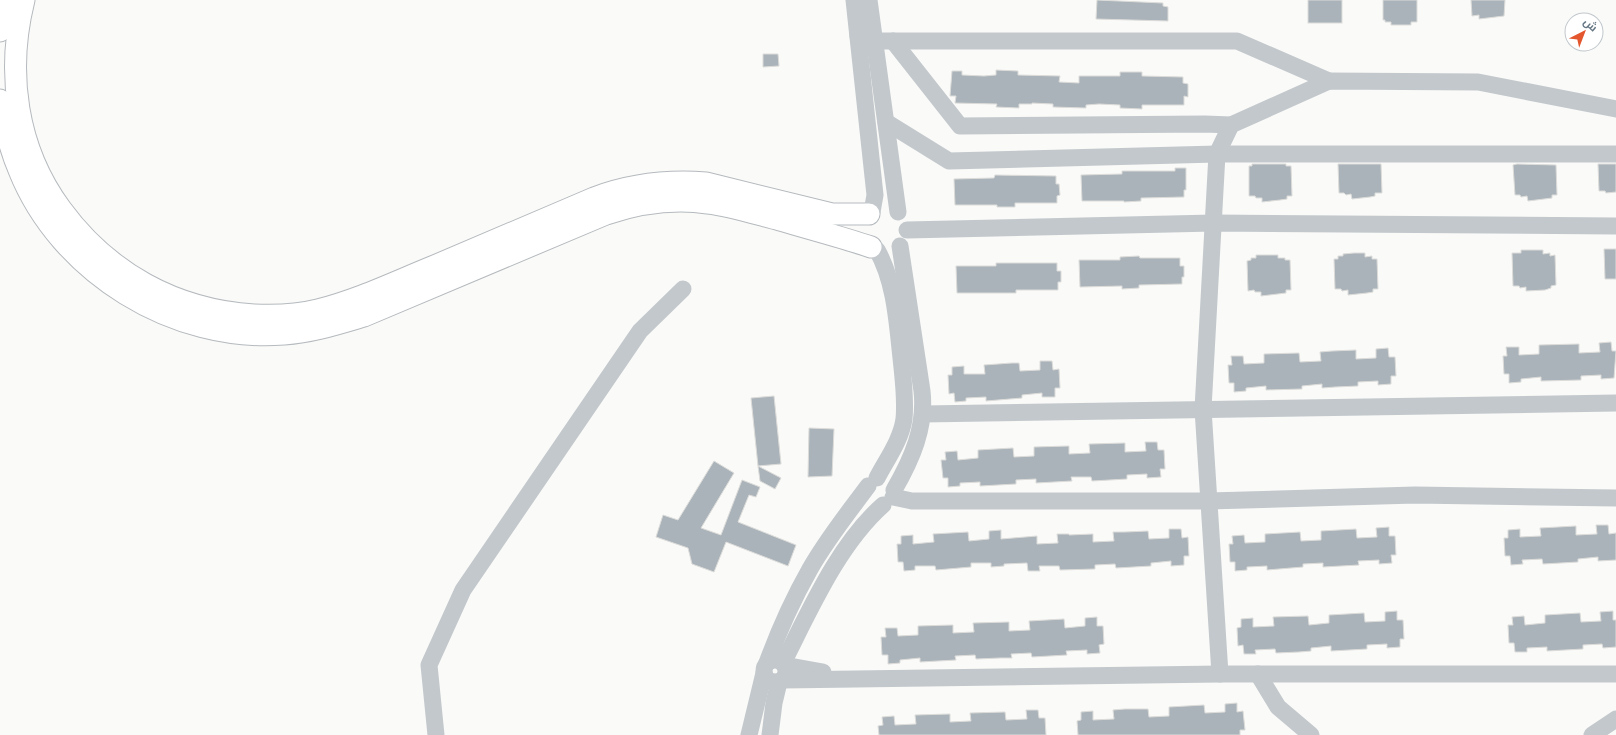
<svg xmlns="http://www.w3.org/2000/svg" width="1616" height="735" font-family="'Open Sans',Cairo,sans-serif">
<style>
.building{fill:#aab3b9;stroke:#dcdcda}
.lines{fill:none;stroke-linecap:round;stroke-linejoin:round}
.major-casing{stroke:#b5babe;stroke-width:23}
.minor{stroke:#c3c8cc;stroke-width:17}
.major{stroke:#fff;stroke-width:21}
</style>
<rect width="100%" height="100%" fill="#fafaf8"/>
<g class="building">
<polygon points="1097,0 1163,3 1163,6 1168,7 1168,21 1096,19"/>
<rect x="1308" y="0" width="34" height="23"/>
<polygon points="1383,0 1417,0 1417,22 1411,22 1411,25 1391,25 1391,22 1385,22 1385,20 1383,20"/>
<polygon points="1471,0 1505,0 1504,16 1479,19 1479,15 1472,16"/>
<polygon points="763,54 778,54 779,66 763,67"/>
<polygon points="996,70 1018,71 1018,75 1060,76 1059,82 1079,83 1079,76 1120,76 1120,72 1142,72 1142,76 1183,77 1183,83 1188,84 1188,97 1184,96 1184,105 1142,105 1142,109 1120,108 1120,105 1099,104 1086,105 1086,108 1053,107 1053,104 1032,103 1032,104 1019,104 1019,108 996,107 997,104 955,103 956,96 950,96 952,71 962,71 962,75 984,76 996,75"/>
<polygon points="1252,164 1286,164 1286,166 1291,166 1292,196 1287,196 1287,199 1280,200 1262,202 1262,198 1256,198 1255,196 1249,196 1249,166 1252,166"/>
<polygon points="1338,164 1381,164 1382,193 1375,193 1375,196 1370,197 1352,199 1351,194 1346,195 1344,193 1339,193"/>
<polygon points="1517,164 1556,165 1557,195 1552,195 1552,198 1528,201 1527,196 1521,197 1520,195 1515,195 1513,165"/>
<polygon points="1598,164 1616,164 1616,192 1606,193 1605,191 1599,191"/>
<polygon points="1175,168 1186,168 1186,190 1184,190 1184,197 1141,198 1141,201 1124,202 1124,201 1082,201 1081,175 1122,174 1122,171 1175,171"/>
<polygon points="995,175 1056,176 1056,184 1059,184 1060,195 1057,196 1057,203 1015,203 1015,207 997,207 997,205 955,205 954,179 994,178"/>
<polygon points="1604,249 1616,249 1616,279 1605,279"/>
<polygon points="1521,250 1543,250 1543,254 1550,253 1550,256 1555,255 1556,285 1551,286 1551,288 1545,290 1526,291 1526,287 1520,288 1519,286 1513,286 1512,253 1521,253"/>
<polygon points="1354,253 1365,253 1365,257 1372,256 1372,259 1377,259 1378,289 1373,289 1373,292 1367,293 1348,295 1348,290 1342,291 1341,289 1335,289 1334,259 1338,259 1338,256 1343,256 1343,254"/>
<polygon points="1256,255 1278,255 1278,258 1285,258 1285,260 1290,260 1291,290 1286,290 1286,293 1261,296 1261,292 1255,292 1254,290 1248,291 1247,261 1251,260 1251,258 1256,258"/>
<polygon points="1139,256 1140,258 1180,258 1180,266 1184,266 1184,277 1182,277 1182,284 1139,285 1139,288 1122,289 1122,286 1080,287 1079,260 1120,260 1120,257"/>
<polygon points="996,263 1057,263 1057,271 1061,271 1061,282 1058,282 1058,290 1016,290 1016,293 957,293 956,266 996,266"/>
<polygon points="1611,342 1612,351 1616,351 1614,378 1601,379 1601,375 1581,376 1581,380 1541,381 1541,377 1521,379 1521,382 1509,383 1509,374 1504,374 1503,356 1507,356 1506,347 1519,347 1519,355 1539,354 1539,345 1579,344 1579,353 1600,352 1599,343"/>
<polygon points="1388,348 1389,357 1395,357 1396,376 1391,376 1391,384 1378,385 1378,381 1358,382 1358,386 1335,387 1322,388 1322,384 1302,386 1302,389 1266,390 1266,386 1246,388 1246,391 1234,392 1234,383 1229,383 1228,365 1232,365 1231,356 1243,356 1244,364 1264,363 1264,354 1299,353 1300,362 1321,361 1320,352 1332,351 1356,350 1356,359 1376,358 1376,349"/>
<polygon points="1040,361 1052,361 1053,370 1059,369 1060,388 1055,388 1055,397 1042,397 1042,393 1022,395 1022,398 986,401 986,397 966,398 966,401 955,402 954,393 949,394 948,375 952,375 952,367 964,366 964,374 985,374 984,365 1012,363 1019,363 1020,371 1040,370"/>
<polygon points="774,396 781,464 758,466 751,398"/>
<polygon points="809,428 834,429 832,476 808,477"/>
<polygon points="1145,442 1157,442 1158,450 1164,450 1165,469 1160,469 1161,477 1147,478 1147,474 1127,475 1127,479 1092,481 1091,477 1071,477 1072,481 1036,483 1036,479 1016,480 1016,484 980,486 980,482 960,483 960,486 948,487 948,478 943,478 941,460 946,460 945,452 957,451 958,460 978,458 978,450 1013,448 1014,457 1034,456 1034,447 1069,446 1069,454 1090,453 1089,444 1125,443 1125,452 1146,451"/>
<polygon points="714,461 734,473 701,528 721,535 742,480 760,487 756,497 749,495 738,522 796,545 788,566 726,542 714,572 692,564 688,548 656,537 663,515 678,520"/>
<polygon points="758,466 781,478 775,489 760,481"/>
<polygon points="1596,525 1608,525 1609,534 1616,533 1616,560 1598,561 1598,557 1578,559 1578,562 1543,564 1542,559 1522,560 1523,564 1511,565 1510,556 1505,556 1504,538 1508,538 1508,530 1520,529 1520,537 1541,536 1540,528 1576,526 1576,535 1597,534"/>
<polygon points="1389,527 1389,536 1395,536 1396,555 1391,555 1392,563 1379,564 1379,560 1358,561 1359,565 1323,567 1323,563 1303,564 1303,567 1267,570 1267,566 1247,567 1247,570 1235,571 1235,562 1230,562 1229,544 1233,544 1232,536 1244,535 1245,543 1265,542 1265,534 1300,532 1301,541 1321,540 1321,531 1356,529 1357,538 1377,537 1376,528"/>
<polygon points="1169,529 1181,529 1182,538 1188,537 1189,556 1184,556 1184,565 1171,566 1171,561 1151,563 1151,566 1116,568 1115,564 1095,565 1095,569 1060,570 1059,566 1039,566 1040,571 1028,571 1027,563 1004,564 1004,566 991,567 991,563 971,563 971,567 936,570 935,566 915,566 915,570 904,571 903,562 898,562 897,544 901,544 901,536 913,535 913,544 934,542 933,534 968,532 969,541 989,539 989,531 1001,530 1001,539 1037,536 1037,544 1058,543 1057,534 1069,534 1069,535 1093,534 1093,542 1114,541 1113,532 1125,532 1148,531 1149,539 1169,538"/>
<polygon points="1397,611 1397,620 1403,620 1404,639 1400,639 1400,647 1387,648 1387,644 1367,645 1367,649 1331,651 1331,646 1311,648 1311,651 1299,652 1276,653 1275,649 1255,650 1256,654 1244,654 1243,645 1238,646 1237,628 1241,627 1241,619 1253,618 1253,627 1274,626 1273,617 1308,616 1309,625 1329,623 1329,615 1364,613 1365,622 1385,621 1385,612"/>
<polygon points="1613,611 1613,620 1616,620 1616,647 1603,648 1602,644 1583,645 1583,649 1547,651 1547,647 1527,648 1527,652 1515,652 1514,643 1509,643 1508,625 1513,625 1512,617 1524,616 1525,625 1545,623 1545,615 1580,613 1581,622 1601,621 1600,612"/>
<polygon points="1097,617 1097,626 1103,626 1104,644 1099,645 1100,653 1087,654 1087,650 1066,651 1067,655 1032,657 1031,653 1011,654 1012,658 1000,658 976,659 975,655 955,656 956,660 920,662 920,658 900,660 900,663 888,664 888,655 882,655 881,637 886,637 885,628 897,628 898,636 918,635 918,626 953,625 953,633 974,632 973,623 1009,622 1009,631 1030,630 1029,621 1064,619 1065,628 1085,626 1085,618"/>
<polygon points="1237,703 1237,712 1243,711 1245,730 1240,730 1240,735 1078,735 1077,721 1081,720 1081,712 1093,711 1093,720 1114,719 1113,710 1125,709 1148,709 1149,717 1169,716 1169,707 1204,705 1205,713 1225,712 1225,704"/>
<polygon points="1026,710 1038,710 1039,718 1045,718 1046,735 879,735 878,726 883,725 882,717 894,716 895,725 916,724 915,715 950,714 950,722 971,721 970,713 1005,712 1006,720 1027,719"/>
</g>
<g class="lines">
<g class="major-casing">
<g id="major">
<path d="M24,0C6,72 16,148 61,209C108,273 175,310 254,315C275,316 298,315 318,310C358,300 395,282 432,267C486,244 540,221 594,198C631,184 667,180 706,183L832,214H869"/>
<polyline points="0,31 6,0"/>
<path d="M0,100C4,124 9,147 19,170C60,273 174,343 284,334C312,332 337,324 364,316L606,214C639,203 673,198 708,203C733,206 756,214 780,220C810,229 841,237 871,247"/>
</g>
</g>
<g class="minor">
<polyline points="854,0 875,195 872,212"/>
<polyline points="869,0 898,212"/>
<polyline points="858,36 874,41 1237,41 1329,81"/>
<polyline points="893,41 960,126 1205,124 1231,125"/>
<polyline points="886,122 949,161 1217,154 1616,154"/>
<polyline points="907,230 1214,223 1616,226"/>
<path d="M877,250C895,282 897,322 901,358C903,378 906,399 904,419C901,440 887,459 877,478"/>
<polyline points="923,414 1616,403"/>
<path d="M894,490C912,459 926,427 922,391L900,246"/>
<polyline points="893,497 912,501 1209,501 1415,495 1616,498"/>
<circle cx="775" cy="671" r="11"/>
<path d="M767,663C779,630 793,599 810,569C827,539 848,513 868,486"/>
<path d="M783,663C810,610 838,545 883,505"/>
<polyline points="784,665 823,672"/>
<polyline points="1220,674 1203,409 1217,154 1231,125 1329,81 1478,82 1616,109"/>
<polyline points="1258,674 1278,707 1311,735"/>
<polyline points="783,680 1220,674 1616,674"/>
<polyline points="436,735 429,665 463,590 640,331 683,289"/>
<polyline points="749,735 764,673"/>
<polyline points="770,735 774,703 779,682"/>
<polyline points="1592,735 1616,719"/>
</g>
<use href="#major" class="major"/>
</g>
<g transform="translate(1584 32) rotate(42)"><circle r="19" fill="#ffffff" stroke="#c1c8cd"/>
<path d="M0-3L7 15L0 10L-7 15Z" fill="#e4572e"/>
<text y="-6" font-size="11" font-weight="bold" text-anchor="middle" fill="#657683">ش</text>
</g>
</svg>
